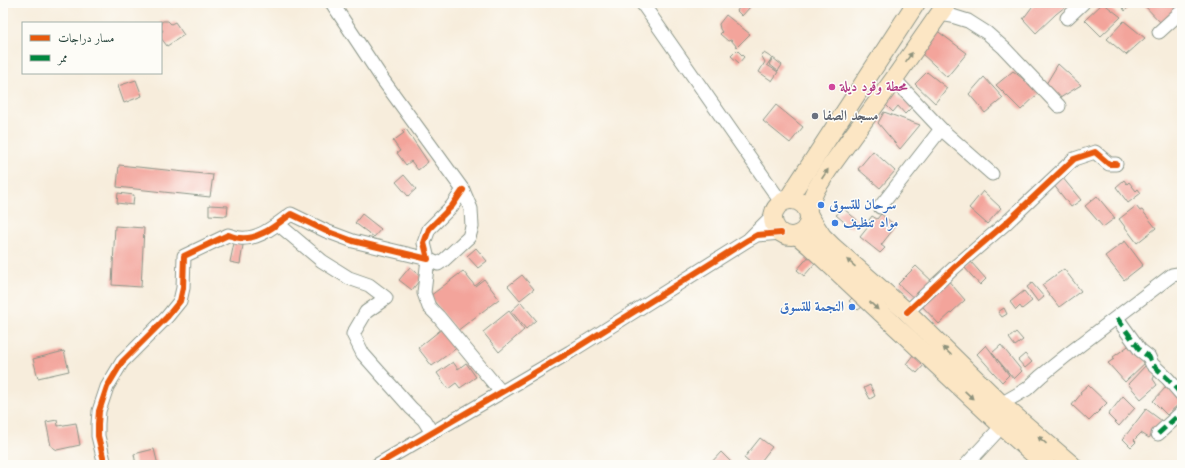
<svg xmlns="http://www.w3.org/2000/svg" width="1185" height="468" font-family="'Old Standard TT',Amiri,serif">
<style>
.building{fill:#f3a49b}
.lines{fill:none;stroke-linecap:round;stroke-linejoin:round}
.minor-casing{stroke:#8b9588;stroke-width:15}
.secondary-casing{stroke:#8b9588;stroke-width:20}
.minor{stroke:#fff;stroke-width:13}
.secondary{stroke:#fce6c4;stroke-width:18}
.quiet{stroke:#00873e;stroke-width:5;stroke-dasharray:10 5;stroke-linecap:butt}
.cycleway-casing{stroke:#fdfcf7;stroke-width:8}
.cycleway{stroke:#e8590c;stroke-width:6}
.oneway{fill:#8e927c}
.hotel-dot{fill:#d1479c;stroke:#fdfcf7;stroke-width:1.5}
.worship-dot{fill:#6b7280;stroke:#fdfcf7;stroke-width:1.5}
.shop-dot{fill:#3f7fe0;stroke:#fdfcf7;stroke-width:1.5}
.labels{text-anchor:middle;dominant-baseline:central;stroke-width:3;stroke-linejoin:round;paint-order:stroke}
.hotel-label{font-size:14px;font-weight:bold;fill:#b23c85;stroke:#fdfcf7;text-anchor:start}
.worship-label{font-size:14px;font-weight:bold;fill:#5b616d;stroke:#fdfcf7;text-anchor:start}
.shop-label{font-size:14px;font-weight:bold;fill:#366cbe;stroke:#fdfcf7;text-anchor:start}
</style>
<rect width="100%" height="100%" fill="#fdfcf7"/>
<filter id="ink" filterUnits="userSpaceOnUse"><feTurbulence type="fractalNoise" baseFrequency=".025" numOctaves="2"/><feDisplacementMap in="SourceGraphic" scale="8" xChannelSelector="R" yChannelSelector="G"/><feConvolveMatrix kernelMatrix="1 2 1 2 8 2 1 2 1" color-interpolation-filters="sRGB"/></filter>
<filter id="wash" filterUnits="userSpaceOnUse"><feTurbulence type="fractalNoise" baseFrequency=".012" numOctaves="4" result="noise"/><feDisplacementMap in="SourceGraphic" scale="16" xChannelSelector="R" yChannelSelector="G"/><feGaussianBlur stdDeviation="0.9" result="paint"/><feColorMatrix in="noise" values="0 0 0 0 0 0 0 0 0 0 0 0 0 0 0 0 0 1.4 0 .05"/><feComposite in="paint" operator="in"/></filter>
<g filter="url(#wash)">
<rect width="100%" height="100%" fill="#f7eddc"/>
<g id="blocks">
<g class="building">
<polygon points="742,3 746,3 750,7 742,16 737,11"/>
<polygon points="1035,3 1070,3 1056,14 1036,33 1023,19"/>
<polygon points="1103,3 1121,17 1101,36 1085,20"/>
<polygon points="1120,3 1132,3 1125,11"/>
<polygon points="1142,3 1174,3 1179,8 1162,24"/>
<polygon points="726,15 750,34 737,47 731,40 728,41 720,34 722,32 720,29 719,24"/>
<polygon points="163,21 168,21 171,24 175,22 184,35 167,46 161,38 161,32 163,31 161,28 161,23 159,23"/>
<polygon points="1124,21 1145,38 1126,55 1107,39"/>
<polygon points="936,30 967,53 947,77 921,53"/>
<polygon points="737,50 744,57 739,63 731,56"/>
<polygon points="764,53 772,58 767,65 778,72 772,81 759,72 765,62 761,55"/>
<polygon points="773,58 782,65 778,71 769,64"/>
<polygon points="1058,64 1081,85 1060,98 1046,84"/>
<polygon points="1013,71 1040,92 1021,110 996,85"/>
<polygon points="927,72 947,88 935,103 915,84"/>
<polygon points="984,77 1003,98 985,113 969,94"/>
<polygon points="136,80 142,96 124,103 118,86"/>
<polygon points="895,92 912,107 905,114 898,106 893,112 886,105"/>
<polygon points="776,105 803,127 790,143 763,121"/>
<polygon points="884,112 920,125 900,149 878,123"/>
<polygon points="406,129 428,162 418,170 411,161 406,165 397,153 400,151 393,141 404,133 402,131"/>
<polygon points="873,151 895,171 880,188 858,169"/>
<polygon points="119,165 213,175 210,197 117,187"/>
<polygon points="404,175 416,189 408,196 396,182"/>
<polygon points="1062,177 1081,200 1071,207 1053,184"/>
<polygon points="1124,180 1127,184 1129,182 1136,191 1138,189 1141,193 1128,203 1116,187"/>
<polygon points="983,191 1001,208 987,224 969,208"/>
<polygon points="118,193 134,195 133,205 117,203"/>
<polygon points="1097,196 1115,218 1103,227 1085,206"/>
<polygon points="209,205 228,206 227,216 209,215"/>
<polygon points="1136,206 1140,211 1142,210 1156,228 1137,243 1119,219"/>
<polygon points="844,209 857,220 851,228 836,215"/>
<polygon points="362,214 381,229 374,237 355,223"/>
<polygon points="881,214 896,226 881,245 885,248 880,253 860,237 872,222 869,220 872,216 877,219"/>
<polygon points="115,226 144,228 141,287 112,285"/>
<polygon points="1125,241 1143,265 1124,280 1105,256"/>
<polygon points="234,243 243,245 240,264 230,262"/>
<polygon points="476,248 487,261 478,268 467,256"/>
<polygon points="810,255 817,261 804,276 797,270"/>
<polygon points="971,262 986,279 980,285 964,267"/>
<polygon points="916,266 934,283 916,300 898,284"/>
<polygon points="410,267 422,277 412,290 399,280"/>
<polygon points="1064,269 1081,291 1059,307 1042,285"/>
<polygon points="463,271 475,286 484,279 499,299 457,331 430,296"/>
<polygon points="522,275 534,289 520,300 508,286"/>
<polygon points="946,278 965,300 939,324 920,304"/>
<polygon points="1032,283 1044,297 1038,302 1027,287"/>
<polygon points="1024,291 1032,301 1022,309 1020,306 1016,310 1010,302"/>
<polygon points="852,298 862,307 858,310 849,301"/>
<polygon points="521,302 536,320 526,329 511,311"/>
<polygon points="1004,308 1007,314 1002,317 998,312"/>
<polygon points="509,311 524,330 499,352 483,332"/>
<polygon points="443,328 458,347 432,366 418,348"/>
<polygon points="1016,332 1023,340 1015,346 1009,338"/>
<polygon points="1131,344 1147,361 1125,382 1108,363 1114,359 1113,357"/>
<polygon points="986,345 1009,375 1002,382 977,354"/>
<polygon points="1001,345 1022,371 1014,379 992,353"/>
<polygon points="64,351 69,371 38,378 33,359"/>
<polygon points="1025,354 1032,362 1025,368 1018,360"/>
<polygon points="913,355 924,365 917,373 906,364"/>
<polygon points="453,362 458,369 466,363 476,377 460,388 456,383 448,389 437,373"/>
<polygon points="1147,364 1155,375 1153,379 1157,385 1141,399 1128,384"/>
<polygon points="870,385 875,396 870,399 864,388"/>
<polygon points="1088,385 1107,403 1089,421 1072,405 1081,394 1080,392"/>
<polygon points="1167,386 1182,401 1167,415 1153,401"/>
<polygon points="1123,396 1135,408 1119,426 1108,415"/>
<polygon points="1146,409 1162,421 1149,438 1141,433 1134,440 1136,442 1131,447 1123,439"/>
<polygon points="57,420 58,426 76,423 80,445 57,450 51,446 46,422"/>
<polygon points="760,438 772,447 758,465 752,465 744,458"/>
<polygon points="154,449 158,465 136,465 134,454"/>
<polygon points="721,452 734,465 709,465"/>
</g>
</g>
</g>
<g filter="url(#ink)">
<use href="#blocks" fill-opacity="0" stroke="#8b9588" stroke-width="1"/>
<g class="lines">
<g class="minor-casing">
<g id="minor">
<polyline points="332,3 383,80 463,190 471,209 472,227 469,237 444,260 438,264 428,259 424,293 429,307 438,316 501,392"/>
<polyline points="642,3 781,202"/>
<polyline points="940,14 952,16 968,21 987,33 1004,48 1059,106"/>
<polyline points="1067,18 1083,3"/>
<polyline points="1159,32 1182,11"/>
<polyline points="894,79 941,129 992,174"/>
<polyline points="880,207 941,129"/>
<polyline points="278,224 322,261 349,278 369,285 386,298 366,312 353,334 363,354 411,408 424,420 432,433"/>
<polyline points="750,238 772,216"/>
<polyline points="907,312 955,267 1005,224 1074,159 1095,152 1109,164 1116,164"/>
<polyline points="1117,318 1140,350 1149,357 1152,364 1168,379 1182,395"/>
<polyline points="1001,404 1027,389 1041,376 1067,355 1172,275 1178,274 1182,275"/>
<polyline points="1158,434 1182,412"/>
<path d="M105,465L98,436V424L99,411L107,387L122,362L167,317L180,301L183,288L184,256L228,235C232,236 236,238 240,238C259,240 276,225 291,214L326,231L353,241L428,259L424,243L429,229L452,206L463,190"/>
<polyline points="377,465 570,352 748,240 757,235 781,233"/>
<polyline points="966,465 1002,426"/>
</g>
</g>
<g class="secondary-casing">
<g id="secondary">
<polyline points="788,199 916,3"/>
<circle cx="791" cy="218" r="18"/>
<polyline points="807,209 816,189 828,170 894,79 947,3"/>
<polyline points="809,216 822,236 833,247 907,312 1001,404 1072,465"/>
<polyline points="797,235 810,246 1002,426 1046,465"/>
</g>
</g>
<use href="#minor" class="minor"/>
<use href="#secondary" class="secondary"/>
<g class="quiet">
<polyline points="1117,318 1140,350 1149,357 1152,364 1168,379 1182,395"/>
<polyline points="1158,434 1182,412"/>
</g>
<g class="cycleway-casing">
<g id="cycleway">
<polyline points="907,312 955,267 1005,224 1074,159 1095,152 1109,164 1116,164"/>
<path d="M105,465L98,436V424L99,411L107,387L122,362L167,317L180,301L183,288L184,256L228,235C232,236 236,238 240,238C259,240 276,225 291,214L326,231L353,241L428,259L424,243L429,229L452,206L463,190"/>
<polyline points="377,465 570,352 748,240 757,235 781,233"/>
</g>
</g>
<use href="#cycleway" class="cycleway"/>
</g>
<defs><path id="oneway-solid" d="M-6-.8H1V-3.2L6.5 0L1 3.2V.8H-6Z"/></defs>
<g class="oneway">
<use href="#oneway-solid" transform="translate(909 57) rotate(-55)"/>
<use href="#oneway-solid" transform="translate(825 174) rotate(-56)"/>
<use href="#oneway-solid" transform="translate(851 263) rotate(-139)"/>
<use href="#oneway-solid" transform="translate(874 306) rotate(43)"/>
<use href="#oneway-solid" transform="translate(947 351) rotate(-136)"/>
<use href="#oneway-solid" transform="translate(969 395) rotate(43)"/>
<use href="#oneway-solid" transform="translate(1042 440) rotate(-139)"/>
</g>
</g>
<circle class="hotel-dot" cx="832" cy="87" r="4"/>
<circle class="worship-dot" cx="815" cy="116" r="4"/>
<g class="shop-dot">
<circle cx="821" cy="205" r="4"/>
<circle cx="835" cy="223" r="4"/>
<circle cx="852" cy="307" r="4"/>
</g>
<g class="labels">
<g class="hotel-label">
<text x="840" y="87">محطة وقود ديلة</text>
</g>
<g class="worship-label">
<text x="823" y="116">مسجد الصفا</text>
</g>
<g class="shop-label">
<text x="829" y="205">سرحان للتسوق</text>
<text x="843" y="223">مواد تنظيف</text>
<text x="844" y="307" text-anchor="end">النجمة للتسوق</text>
</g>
</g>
<rect width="1185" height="468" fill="none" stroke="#fdfcf7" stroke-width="16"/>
<rect x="22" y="22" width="140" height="52" fill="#fdfcf7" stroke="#a4b0a9"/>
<rect x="30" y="35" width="20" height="6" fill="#e8590c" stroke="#a4b0a9"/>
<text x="58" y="42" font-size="12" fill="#1f3d34">مسار دراجات</text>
<rect x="30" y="55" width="20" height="6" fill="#00873e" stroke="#a4b0a9"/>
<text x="58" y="62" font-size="12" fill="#1f3d34">ممر</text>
</svg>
